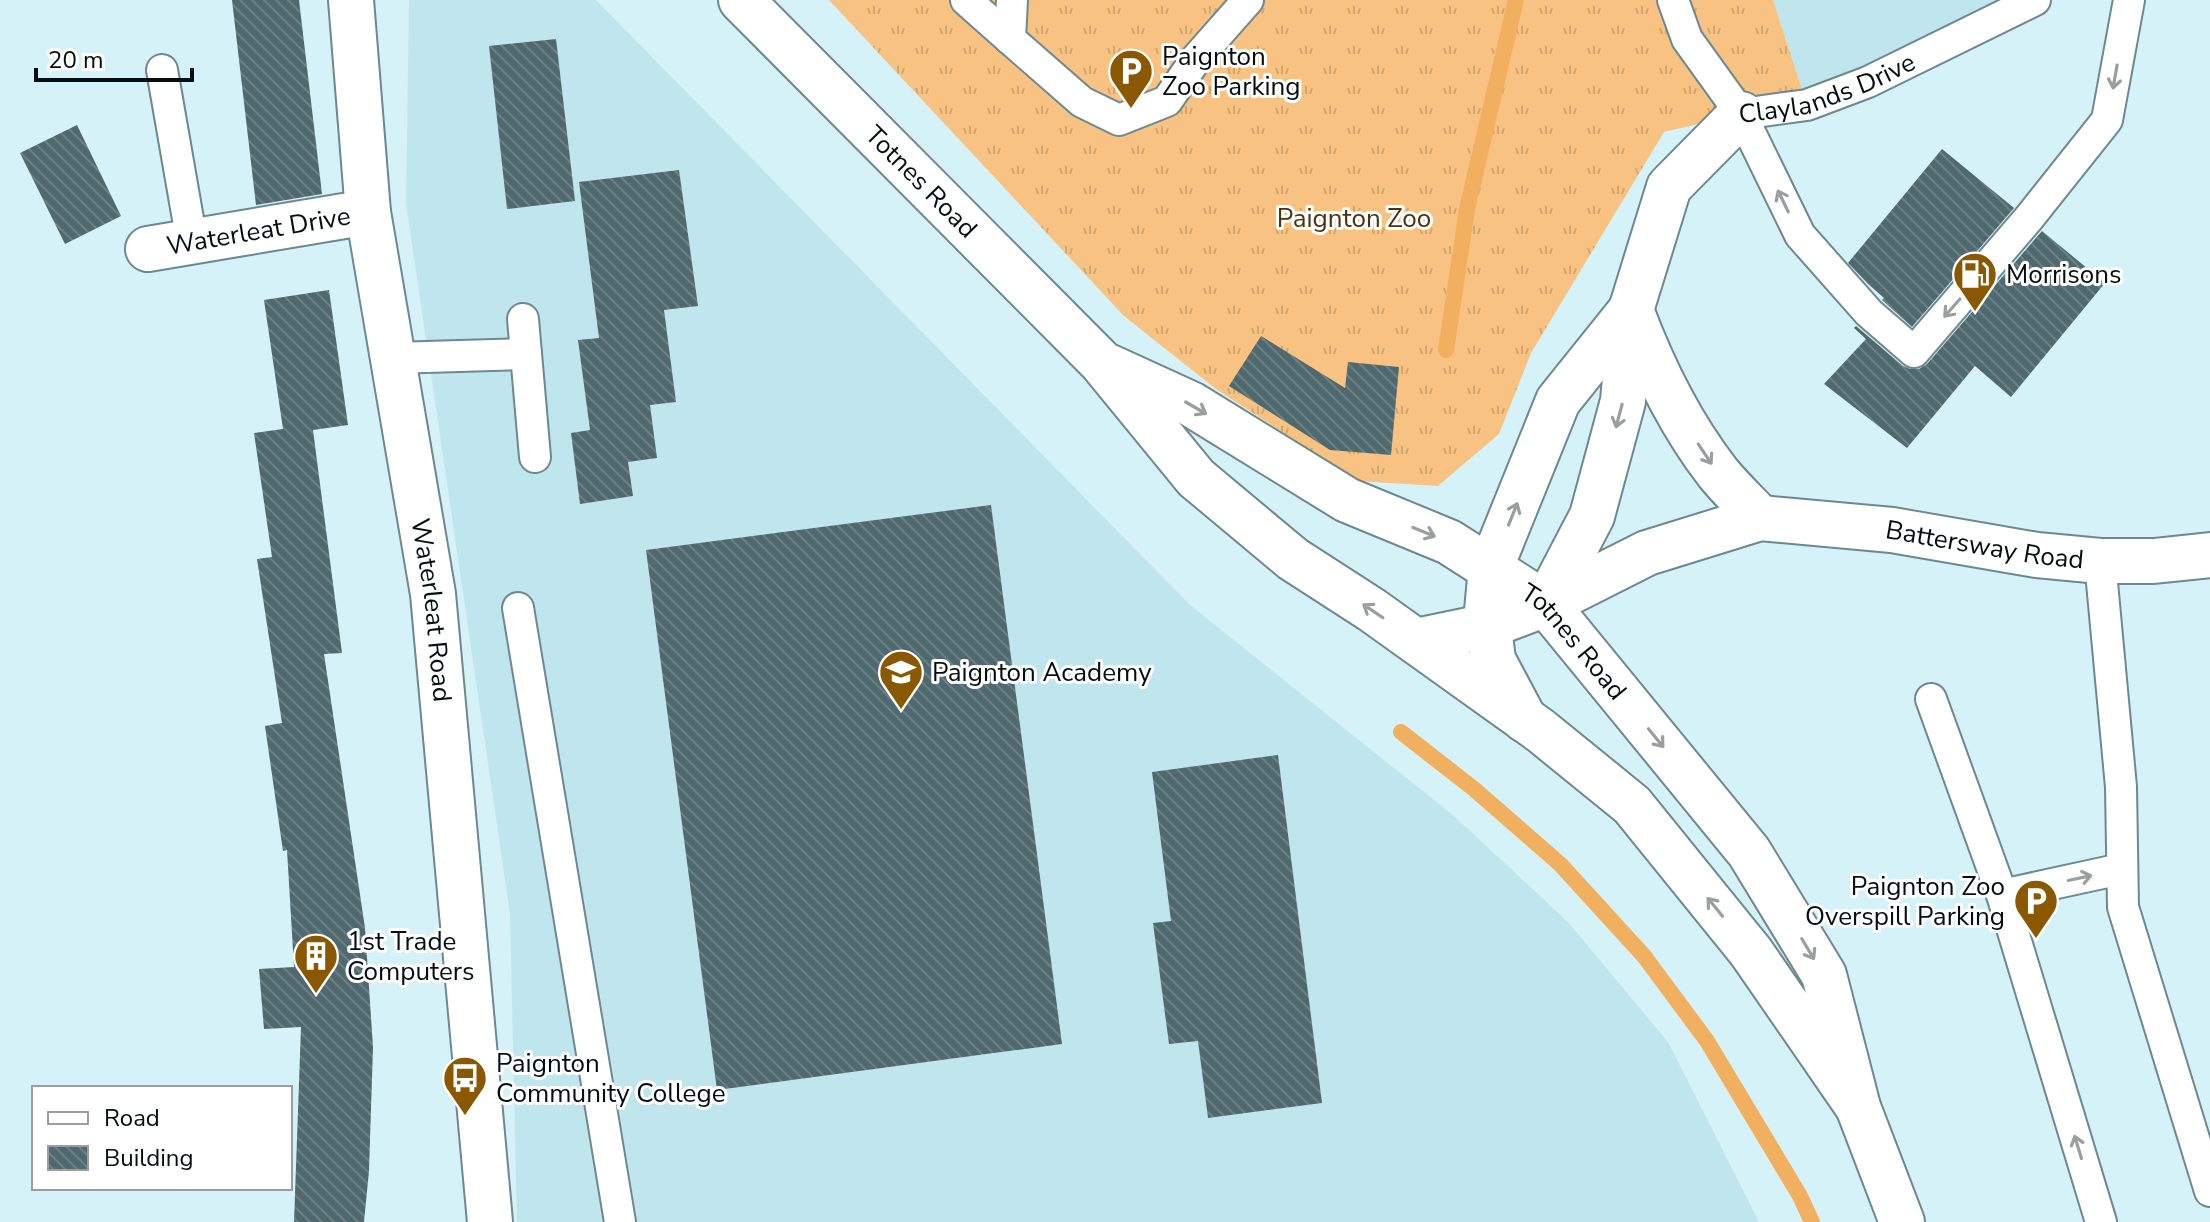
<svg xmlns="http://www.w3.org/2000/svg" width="2210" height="1222" font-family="'Nunito Sans',sans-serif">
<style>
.built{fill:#c0e6ed}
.grass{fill:url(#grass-tufts)}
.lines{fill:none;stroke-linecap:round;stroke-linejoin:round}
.stream{stroke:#f1b05f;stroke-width:16}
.building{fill:url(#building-back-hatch)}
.service-casing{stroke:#6d888e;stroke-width:34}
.minor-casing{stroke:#6d888e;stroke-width:48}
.tertiary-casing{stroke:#6d888e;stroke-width:48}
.primary-casing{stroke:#6d888e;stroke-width:48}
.service{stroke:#fff;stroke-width:30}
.minor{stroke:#fff;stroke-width:44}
.tertiary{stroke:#fff;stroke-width:44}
.primary{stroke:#fff;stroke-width:44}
.oneway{stroke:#9b9e9f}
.labels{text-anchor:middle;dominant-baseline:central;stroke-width:6;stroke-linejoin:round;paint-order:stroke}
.poi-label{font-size:26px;fill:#040d0f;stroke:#fff;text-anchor:start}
.street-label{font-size:26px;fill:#040d0f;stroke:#fff}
.park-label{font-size:26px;fill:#4c320f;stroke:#fff}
</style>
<defs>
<pattern id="grass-tufts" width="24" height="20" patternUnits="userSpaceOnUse" patternTransform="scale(2)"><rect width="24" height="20" fill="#f8c282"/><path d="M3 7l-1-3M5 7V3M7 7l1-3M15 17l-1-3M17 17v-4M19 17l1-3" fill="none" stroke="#d3a66f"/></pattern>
<pattern id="building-back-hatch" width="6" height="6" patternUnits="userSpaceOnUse" patternTransform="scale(2)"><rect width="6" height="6" fill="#4f696e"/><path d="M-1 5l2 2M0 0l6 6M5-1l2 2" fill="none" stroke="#6d8084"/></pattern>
</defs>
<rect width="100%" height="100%" fill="#d4f2f8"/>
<g class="built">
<polygon points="409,0 596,0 1190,605 1454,816 1568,922 1668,1042 1759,1222 517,1222 510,914 406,203"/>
<polygon points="1773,0 2035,0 1807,105"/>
</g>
<polygon class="grass" points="829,0 1773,0 1807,105 1741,114 1664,132 1531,353 1499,434 1438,486 1358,481 1216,389 1124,316"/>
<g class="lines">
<g class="stream">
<polyline points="1446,350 1467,209 1516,0"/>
<polyline points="1401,732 1474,789 1560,864 1644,956 1707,1041 1800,1196 1812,1222"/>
</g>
</g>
<g class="building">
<polygon points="232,0 299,0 322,194 256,205"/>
<polygon points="556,39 575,201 507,209 489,46"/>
<polygon points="77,125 121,216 65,244 20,153"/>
<polygon points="1942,149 2014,208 1912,327 1882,300 1884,298 1868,284 1848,263"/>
<polygon points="679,170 698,306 664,310 676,402 650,405 657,458 628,462 633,496 580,504 571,433 590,430 578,340 599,338 579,182"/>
<polygon points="2042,231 2105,283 2011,397 1975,366 1907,448 1824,384 1866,339 1854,328 1856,326 1903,366 1910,369 1919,369 1927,364"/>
<polygon points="329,290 348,425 313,430 342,653 324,654 365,928 373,1047 369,1171 364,1222 294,1222 301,1027 264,1029 259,969 294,967 287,850 283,851 265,726 282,723 257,559 272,557 254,433 283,429 264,300"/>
<polygon points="1261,336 1345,388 1348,362 1399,367 1391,455 1330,450 1229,386"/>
<polygon points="991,505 1062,1044 717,1090 646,550"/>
<polygon points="1278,755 1322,1103 1208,1118 1198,1041 1169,1044 1153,923 1171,921 1152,772"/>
</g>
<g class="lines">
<g class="service-casing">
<g id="service">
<polyline points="966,0 1010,39"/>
<polyline points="1012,0 1010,39 1082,102 1119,120 1167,101 1196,59 1248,0"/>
<polyline points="1673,0 1687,39 1741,114 1800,235 1869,313 1914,352 2029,218 2107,120 2129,0"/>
<polyline points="162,70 192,242"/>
<path id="s1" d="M1741,114L1807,105L1868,82L2035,0"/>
<polyline points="523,319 535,457"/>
<polyline points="392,358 525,354"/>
<polyline points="2100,561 2121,787 2123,907 2210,1191"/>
<polyline points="518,608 620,1222"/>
<polyline points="1931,699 2002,895"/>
<polyline points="2101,1222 2002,895 2121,869"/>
</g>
</g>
<g class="minor-casing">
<g id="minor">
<path id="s2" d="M148,249L368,212"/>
<path d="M1631,310C1653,369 1680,424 1718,473C1731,489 1746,503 1760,518"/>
<path id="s3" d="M1546,604L1647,553L1760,518L1892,530L2037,555L2100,561H2154L2210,555"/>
</g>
</g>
<g class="tertiary-casing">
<g id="tertiary">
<path id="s4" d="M351,0L368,212L433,594L490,1222"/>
<polyline points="1416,641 1488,626 1546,604 1592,516 1623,401 1631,310 1669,187 1741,114"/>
<polyline points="1525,720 1493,660 1487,611 1491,567 1558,401 1631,310"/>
</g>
</g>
<g class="primary-casing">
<g id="primary">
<path id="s5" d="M741,0L1101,362L1196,478L1293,559L1372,610L1541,731L1632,805L1751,952L1858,1107"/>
<path id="s6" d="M1110,367L1191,404L1347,500L1449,542L1546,604L1749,852L1824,975L1858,1107L1902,1222"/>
</g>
</g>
<use href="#service" class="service"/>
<use href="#minor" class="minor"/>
<use href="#tertiary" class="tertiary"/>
<use href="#primary" class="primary"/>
</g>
<defs><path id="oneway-shaft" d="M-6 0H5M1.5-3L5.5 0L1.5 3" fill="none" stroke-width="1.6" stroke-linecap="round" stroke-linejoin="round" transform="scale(2)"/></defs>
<g class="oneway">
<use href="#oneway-shaft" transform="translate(2115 77) rotate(100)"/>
<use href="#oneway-shaft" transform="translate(1783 201) rotate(-116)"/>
<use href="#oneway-shaft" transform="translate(1952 308) rotate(131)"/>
<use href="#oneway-shaft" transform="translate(1196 408) rotate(30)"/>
<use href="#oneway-shaft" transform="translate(1619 416) rotate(105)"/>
<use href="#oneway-shaft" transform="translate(1705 454) rotate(56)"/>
<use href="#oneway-shaft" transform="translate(1513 514) rotate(-68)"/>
<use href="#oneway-shaft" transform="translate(1424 532) rotate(22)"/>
<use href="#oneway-shaft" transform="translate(1373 611) rotate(-146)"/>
<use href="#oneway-shaft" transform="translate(1656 738) rotate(51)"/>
<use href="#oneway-shaft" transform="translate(2080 878) rotate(-12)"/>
<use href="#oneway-shaft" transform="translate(1715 907) rotate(-129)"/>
<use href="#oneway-shaft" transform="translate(1808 949) rotate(59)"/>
<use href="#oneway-shaft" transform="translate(2078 1147) rotate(-107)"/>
</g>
<defs>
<g id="parking-pin" transform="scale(2.3)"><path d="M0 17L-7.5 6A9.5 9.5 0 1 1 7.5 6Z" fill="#8a5801" stroke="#fff"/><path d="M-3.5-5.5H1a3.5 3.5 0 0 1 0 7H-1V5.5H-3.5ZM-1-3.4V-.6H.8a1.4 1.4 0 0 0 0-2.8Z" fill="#fff"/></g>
<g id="fuel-pin" transform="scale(2.3)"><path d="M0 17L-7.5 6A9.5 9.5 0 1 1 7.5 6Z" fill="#8a5801" stroke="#fff"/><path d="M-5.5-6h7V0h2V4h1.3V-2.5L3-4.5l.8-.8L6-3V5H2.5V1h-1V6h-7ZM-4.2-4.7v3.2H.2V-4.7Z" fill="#fff"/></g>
<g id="school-pin" transform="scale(2.3)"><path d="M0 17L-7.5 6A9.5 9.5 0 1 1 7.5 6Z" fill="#8a5801" stroke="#fff"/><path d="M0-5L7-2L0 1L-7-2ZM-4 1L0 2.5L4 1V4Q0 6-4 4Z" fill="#fff"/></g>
<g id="building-pin" transform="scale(2.3)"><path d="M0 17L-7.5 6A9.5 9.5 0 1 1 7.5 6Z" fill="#8a5801" stroke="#fff"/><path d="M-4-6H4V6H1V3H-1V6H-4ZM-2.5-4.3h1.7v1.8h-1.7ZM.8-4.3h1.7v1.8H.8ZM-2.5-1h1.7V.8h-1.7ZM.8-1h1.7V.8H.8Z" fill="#fff"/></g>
<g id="bus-pin" transform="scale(2.3)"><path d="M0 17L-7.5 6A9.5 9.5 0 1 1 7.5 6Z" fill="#8a5801" stroke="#fff"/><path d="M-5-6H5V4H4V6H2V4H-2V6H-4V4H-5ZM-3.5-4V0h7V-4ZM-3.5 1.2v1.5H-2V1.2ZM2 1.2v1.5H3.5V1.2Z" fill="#fff"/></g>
</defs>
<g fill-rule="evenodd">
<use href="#parking-pin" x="1131" y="71"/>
<use href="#fuel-pin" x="1975" y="274"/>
<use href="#school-pin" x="901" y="672"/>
<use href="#parking-pin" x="2036" y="901"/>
<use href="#building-pin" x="316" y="956"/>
<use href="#bus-pin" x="465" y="1078"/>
</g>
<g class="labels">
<g class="poi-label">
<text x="1162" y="56">Paignton<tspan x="1162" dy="30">Zoo Parking</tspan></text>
<text x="2006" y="274">Morrisons</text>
<text x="932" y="672">Paignton Academy</text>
<text x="2005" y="886" text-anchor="end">Paignton Zoo<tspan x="2005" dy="30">Overspill Parking</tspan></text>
<text x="347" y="941">1st Trade<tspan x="347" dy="30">Computers</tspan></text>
<text x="496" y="1063">Paignton<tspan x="496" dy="30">Community College</tspan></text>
</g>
<g class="street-label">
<text stroke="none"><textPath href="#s1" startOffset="90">Claylands Drive</textPath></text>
<text stroke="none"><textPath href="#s5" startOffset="256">Totnes Road</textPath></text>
<text stroke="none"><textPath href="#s2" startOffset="112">Waterleat Drive</textPath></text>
<text stroke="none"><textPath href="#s3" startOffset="458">Battersway Road</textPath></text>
<text stroke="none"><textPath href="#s4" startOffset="616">Waterleat Road</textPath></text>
<text stroke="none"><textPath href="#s6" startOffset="544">Totnes Road</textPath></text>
</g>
<g class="park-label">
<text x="1354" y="218">Paignton Zoo</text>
</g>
</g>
<rect x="32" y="1086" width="260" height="104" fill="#ffffff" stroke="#9b9e9f" stroke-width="2"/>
<rect x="48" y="1112" width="40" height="12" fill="#ffffff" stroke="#9b9e9f" stroke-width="2"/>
<text x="104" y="1126" font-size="24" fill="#040d0f">Road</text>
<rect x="48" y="1146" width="40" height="24" fill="url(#building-back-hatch)" stroke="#9b9e9f" stroke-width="2"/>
<text x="104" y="1166" font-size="24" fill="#040d0f">Building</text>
<path d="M36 68v12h156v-12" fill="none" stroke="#040d0f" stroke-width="4"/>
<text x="48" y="68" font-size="24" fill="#040d0f" stroke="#ffffff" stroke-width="6" paint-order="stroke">20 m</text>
</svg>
